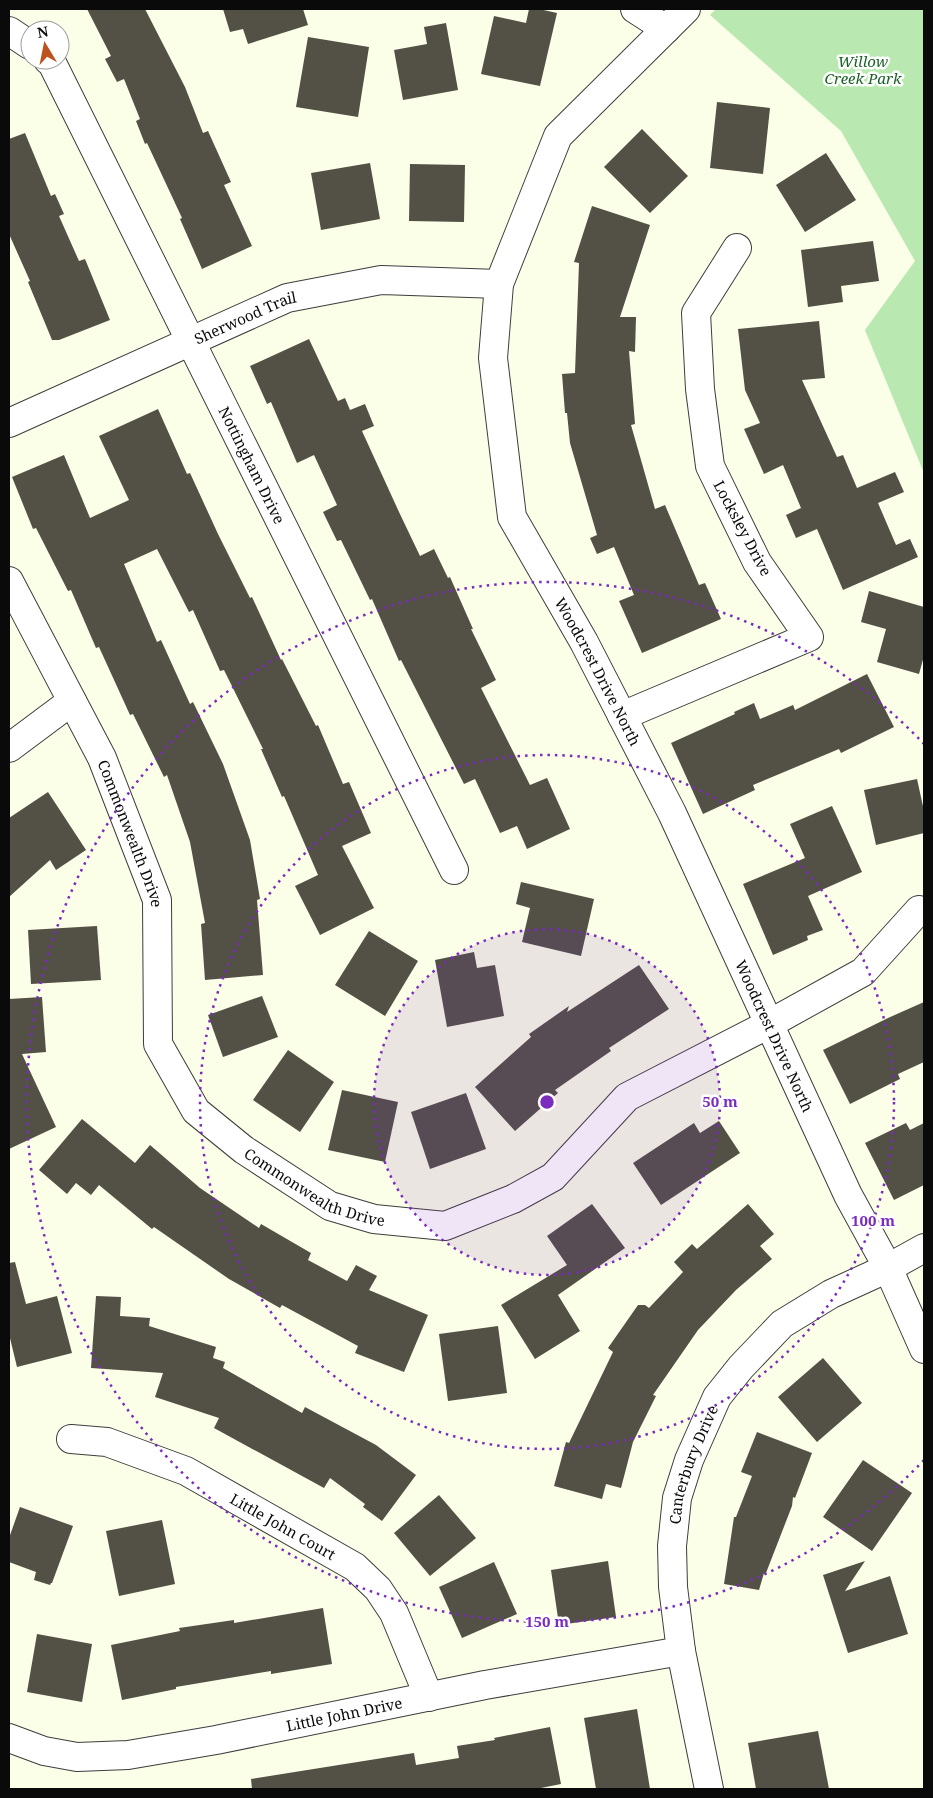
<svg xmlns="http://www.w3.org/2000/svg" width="933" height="1798" font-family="'Noto Serif',serif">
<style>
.green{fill:#b9e9b0}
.building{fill:#535046}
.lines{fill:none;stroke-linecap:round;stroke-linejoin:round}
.minor-casing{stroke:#3d3d3d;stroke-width:30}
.minor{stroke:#fff;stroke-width:28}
.ring{fill:none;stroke:#7b2cbf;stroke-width:2.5;stroke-dasharray:2.5 5}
.labels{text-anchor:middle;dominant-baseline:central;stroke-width:5;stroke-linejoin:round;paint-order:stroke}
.park-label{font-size:15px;font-style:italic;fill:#1a6226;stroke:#fff}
.street-label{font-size:15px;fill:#0a0a0a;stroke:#fff}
.centre{fill:#7b2cbf;stroke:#fff;stroke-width:2.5}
.ring-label{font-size:15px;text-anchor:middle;font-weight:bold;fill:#7b2cbf;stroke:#fff;stroke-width:5;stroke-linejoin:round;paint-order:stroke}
</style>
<rect width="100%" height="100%" fill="#fbffe7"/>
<polygon class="green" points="716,9 924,9 924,473 865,330 915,261 841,131 710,15"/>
<g class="building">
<polygon points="87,9 145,9 185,87 203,133 208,131 231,182 224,185 252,246 202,269 180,219 182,218 147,143 145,144 136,121 140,119 124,79 117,82 105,59 111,56"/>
<polygon points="223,9 303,9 308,25 248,44 243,29 230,32"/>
<polygon points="529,9 539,9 557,13 540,86 481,74 494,16 526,23"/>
<polygon points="446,23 458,90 403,100 394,50 427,44 424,27"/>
<polygon points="308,37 369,47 358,117 296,107"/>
<polygon points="717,102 770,108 763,174 710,168"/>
<polygon points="642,129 688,176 650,213 604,167"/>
<polygon points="25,133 51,196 55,194 64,214 59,216 79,261 85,259 110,320 59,340 52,340 28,282 30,281 9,234 9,139"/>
<polygon points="826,153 856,200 805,232 776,185"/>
<polygon points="370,163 380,219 321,230 311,173"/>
<polygon points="410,164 465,165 464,222 409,221"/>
<polygon points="592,206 650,225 620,317 636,317 635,352 629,351 635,424 631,425 655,509 665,505 699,585 705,583 721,619 642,653 619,601 634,595 614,547 597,554 590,538 597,535 570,443 567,413 565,413 562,374 575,373 579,263 574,262"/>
<polygon points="873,241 879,281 841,286 843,302 808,307 801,250"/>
<polygon points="819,321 825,378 802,380 837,457 843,455 857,488 895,472 904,492 878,503 896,545 910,539 918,557 843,590 817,529 796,538 786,515 801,508 783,465 764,474 744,429 760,423 745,390 738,329"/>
<polygon points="309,339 338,401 345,398 350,410 365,404 374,426 362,431 399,512 420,556 434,549 448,578 450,577 473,629 471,629 496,680 481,688 530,785 547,778 570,829 527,849 517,826 500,833 475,779 464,784 401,660 399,661 372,599 370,600 341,540 337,541 323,512 337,505 314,455 297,463 271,402 267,404 250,366"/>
<polygon points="158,409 187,474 190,473 218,534 250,598 252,597 281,660 282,659 316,726 318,725 343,784 349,782 371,833 342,846 374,908 320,935 295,886 318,875 284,796 282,797 261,749 263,749 224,670 220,671 193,610 189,612 157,549 124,564 157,642 161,640 190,704 193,702 223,764 250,840 260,899 257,900 263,975 205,980 201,924 205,923 190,842 167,775 164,777 133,714 130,715 99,647 96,648 71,590 68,591 36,528 33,529 12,477 64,455 90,518 129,500 99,436"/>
<polygon points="869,591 924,607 924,656 919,674 877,662 886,629 861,622"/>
<polygon points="867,674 894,727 841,753 839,749 753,785 755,790 703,814 671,743 735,714 734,712 754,703 760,719 793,705 795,710"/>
<polygon points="917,779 924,811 924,833 876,845 864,790"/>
<polygon points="48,792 86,850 56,870 50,860 9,897 9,818"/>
<polygon points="832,806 862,872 808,896 823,930 807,936 808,940 773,955 743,884 805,858 790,824"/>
<polygon points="521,882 594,899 581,956 522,942 530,908 516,904"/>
<polygon points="97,926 101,980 31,984 28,930"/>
<polygon points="369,931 418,961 385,1016 335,985"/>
<polygon points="474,952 477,968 495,965 504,1016 447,1027 435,960"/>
<polygon points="639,965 669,1009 609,1048 611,1051 555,1090 558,1093 515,1131 475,1087 531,1037 529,1034 569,1006 567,1012"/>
<polygon points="262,996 278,1037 223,1057 208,1015"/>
<polygon points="42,997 46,1052 22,1054 56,1127 9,1149 9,999"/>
<polygon points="924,1002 924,1062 898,1074 900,1079 850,1104 823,1050 888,1018"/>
<polygon points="288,1050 334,1082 300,1132 253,1100"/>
<polygon points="342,1090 398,1102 385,1162 328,1150"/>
<polygon points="466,1093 486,1149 430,1169 411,1112"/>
<polygon points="82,1119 135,1163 150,1145 200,1188 259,1228 261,1224 311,1253 308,1260 347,1281 356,1265 377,1276 369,1290 428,1315 404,1372 355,1353 358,1346 282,1305 280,1308 229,1279 154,1227 152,1229 99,1185 91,1195 76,1183 67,1194 39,1170"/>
<polygon points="719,1121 740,1153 661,1205 633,1163 694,1123 700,1133"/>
<polygon points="906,1123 910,1130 924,1123 924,1185 894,1200 865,1143"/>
<polygon points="592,1204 625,1248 558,1295 580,1331 535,1359 501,1305 567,1265 547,1236"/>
<polygon points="748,1204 774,1234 760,1246 772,1259 736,1290 698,1330 653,1395 656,1396 633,1442 621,1488 606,1484 602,1499 554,1486 566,1442 569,1443 613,1352 608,1348 638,1305 645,1305 649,1308 683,1272 674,1262 692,1244 697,1249"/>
<polygon points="15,1262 26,1304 57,1296 72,1353 17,1367 9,1334 9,1263"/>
<polygon points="96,1296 121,1297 120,1316 150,1318 149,1326 216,1347 213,1358 225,1362 223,1368 302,1413 305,1407 376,1445 416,1475 382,1521 363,1507 365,1504 330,1478 324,1488 214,1428 219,1418 155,1397 163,1373 91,1368"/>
<polygon points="498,1326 507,1393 448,1401 439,1334"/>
<polygon points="823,1358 862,1403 817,1442 778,1397"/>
<polygon points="757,1432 812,1453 795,1498 793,1497 792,1506 766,1573 764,1573 759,1590 724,1584 734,1517 736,1517 752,1476 741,1472"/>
<polygon points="863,1460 912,1493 872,1551 823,1517"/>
<polygon points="439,1495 476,1538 430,1576 394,1533"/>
<polygon points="20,1507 73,1526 52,1583 51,1583 50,1585 34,1580 36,1572 9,1562 9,1538"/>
<polygon points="162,1520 175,1584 119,1596 106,1531"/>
<polygon points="608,1561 616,1617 559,1625 551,1570"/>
<polygon points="865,1561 845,1591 890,1576 908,1634 848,1653 823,1575"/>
<polygon points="494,1562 517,1614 462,1638 439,1587"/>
<polygon points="323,1608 332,1664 271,1674 271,1671 176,1687 176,1689 122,1700 111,1645 180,1631 179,1628 234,1620 234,1623"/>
<polygon points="37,1634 92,1644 82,1702 27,1692"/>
<polygon points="637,1709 650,1789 596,1789 584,1718"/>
<polygon points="550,1727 561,1784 536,1789 252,1789 251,1779 414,1753 416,1765 459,1758 457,1746 495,1740 494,1738"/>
<polygon points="818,1731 829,1789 756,1789 748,1743"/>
</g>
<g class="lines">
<g class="minor-casing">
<g id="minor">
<polyline points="635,9 666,29"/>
<path id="s1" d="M686,9L558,136L499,284L493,358L512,517L584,642L672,813L848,1195L888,1268L924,1349"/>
<polyline points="9,31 30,45"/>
<path id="s2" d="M48,60L52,63L454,870"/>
<path id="s3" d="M9,423L287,298L381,280L499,284"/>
<path id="s4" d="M9,581L102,758L157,900L158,1044L196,1111L244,1150L330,1206L374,1219L445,1226L513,1199L553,1177L627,1097L769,1024L863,972L919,910"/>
<polyline points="622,716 809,637 757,562 710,466 700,389 696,313 737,248"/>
<polyline points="9,748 72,701"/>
<path id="s5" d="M71,1439L107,1442L186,1471L355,1567L378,1589L394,1613L429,1697"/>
<path id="s6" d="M9,1738L44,1751L77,1757L128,1755L216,1740L485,1685L681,1651"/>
<path id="s7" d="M709,1789L681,1651L673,1587L672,1546L677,1498L689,1460L717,1397L741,1367L782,1324L831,1294L888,1268L924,1248"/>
</g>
</g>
<use href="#minor" class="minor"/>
</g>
<circle cx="547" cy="1102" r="173" fill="#7b2cbf" fill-opacity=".12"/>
<g class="ring">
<circle cx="547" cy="1102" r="173"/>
<circle cx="547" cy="1102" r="347"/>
<path d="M924 1460A520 520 0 1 1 924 744"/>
</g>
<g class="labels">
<g class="park-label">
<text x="863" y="61">Willow<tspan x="863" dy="17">Creek Park</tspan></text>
</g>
<g class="street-label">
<text stroke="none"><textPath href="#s3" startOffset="259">Sherwood Trail</textPath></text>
<text stroke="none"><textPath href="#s2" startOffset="454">Nottingham Drive</textPath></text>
<text transform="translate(743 528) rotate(62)">Locksley Drive</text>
<text stroke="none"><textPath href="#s1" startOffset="751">Woodcrest Drive North</textPath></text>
<text stroke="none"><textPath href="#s4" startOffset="281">Commonwealth Drive</textPath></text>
<text stroke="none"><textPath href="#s1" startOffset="1156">Woodcrest Drive North</textPath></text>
<text stroke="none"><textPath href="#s4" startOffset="716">Commonwealth Drive</textPath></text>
<text stroke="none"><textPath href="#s7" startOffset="331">Canterbury Drive</textPath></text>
<text stroke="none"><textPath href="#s5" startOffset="232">Little John Court</textPath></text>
<text stroke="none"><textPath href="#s6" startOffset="342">Little John Drive</textPath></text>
</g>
</g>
<circle cx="547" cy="1102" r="8" class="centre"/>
<g class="ring-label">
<text x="720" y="1107">50 m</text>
<text x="873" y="1226">100 m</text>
<text x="547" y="1627">150 m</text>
</g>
<rect width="933" height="1798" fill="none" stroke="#0a0a0a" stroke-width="20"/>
<g transform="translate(45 45) rotate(350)"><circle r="24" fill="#ffffff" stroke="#9d9d9d"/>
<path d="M0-4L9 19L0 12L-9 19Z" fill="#bc531f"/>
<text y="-8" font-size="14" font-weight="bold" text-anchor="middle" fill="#0a0a0a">N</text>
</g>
</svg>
